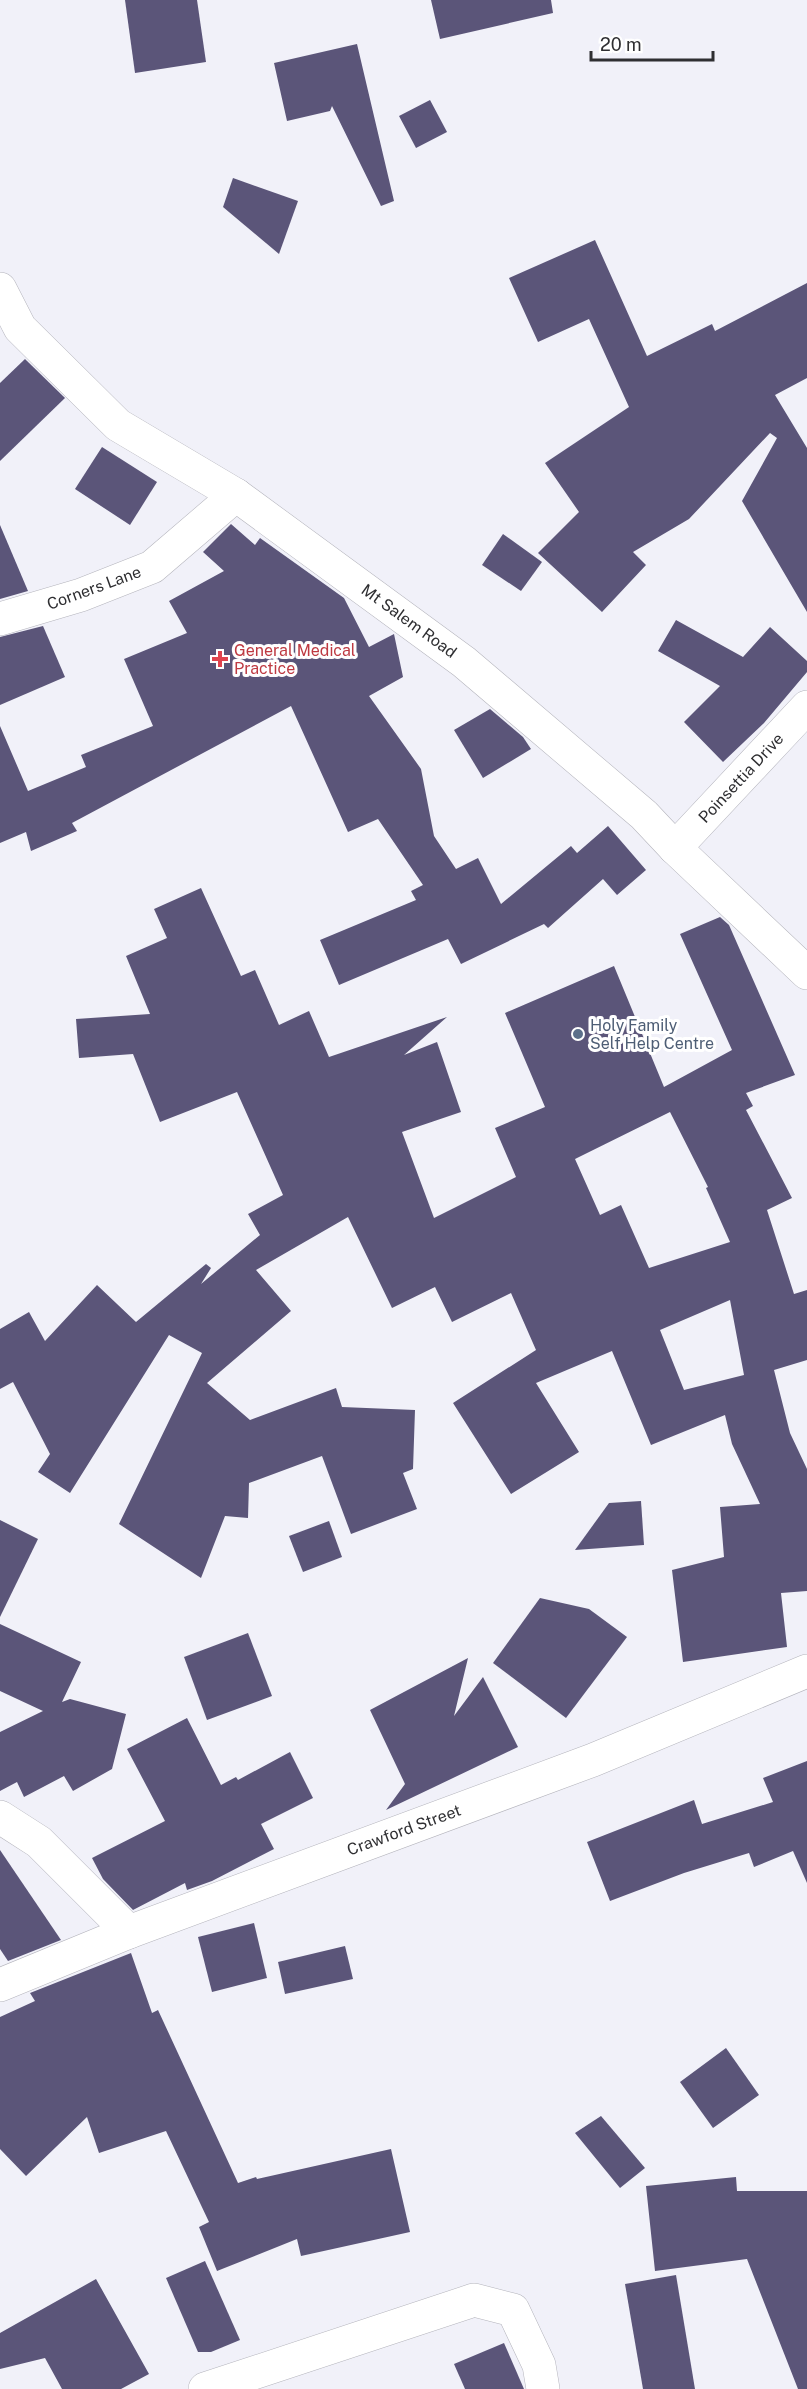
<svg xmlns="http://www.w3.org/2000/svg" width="807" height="2389" font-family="'Public Sans',sans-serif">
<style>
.building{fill:#5b5579;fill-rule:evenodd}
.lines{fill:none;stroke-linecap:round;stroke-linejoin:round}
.street-casing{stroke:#b4b4bc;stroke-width:34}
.secondary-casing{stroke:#b4b4bc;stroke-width:34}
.street{stroke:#fff;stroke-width:33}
.secondary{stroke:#fff;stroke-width:33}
.health-dot{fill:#e0444e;stroke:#fff;stroke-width:2}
.service-dot{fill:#5c6f8a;stroke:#fff;stroke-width:2}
.labels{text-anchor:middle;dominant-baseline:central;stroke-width:6;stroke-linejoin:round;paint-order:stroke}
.street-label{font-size:16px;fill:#2f2f32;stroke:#fff}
.health-label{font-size:16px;fill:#be3a42;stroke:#fff;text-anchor:start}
.service-label{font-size:16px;fill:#4e5e75;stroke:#fff;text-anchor:start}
</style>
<rect width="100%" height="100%" fill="#f1f1f9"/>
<g class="building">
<polygon points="125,0 197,0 206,62 135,73"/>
<polygon points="431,0 551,0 553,13 440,39"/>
<polygon points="357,44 394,201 381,206 332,106 330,111 287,121 274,63"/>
<polygon points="430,100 447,132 416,148 399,116"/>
<polygon points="233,178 298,201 279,254 223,207"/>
<polygon points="595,240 647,356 712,324 715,331 807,283 807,378 775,395 807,448 807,612 742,501 777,438 770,433 689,519 633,552 646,565 602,612 538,553 579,512 545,463 629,407 589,319 538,342 509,278"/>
<polygon points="25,359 65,398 0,461 0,383"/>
<polygon points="102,447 157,482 130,525 75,489"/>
<polygon points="231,524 255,545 260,538 344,598 369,647 394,634 403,677 369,696 421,769 434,836 456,869 478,858 501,904 571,846 577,853 608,826 646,870 617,895 603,879 548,928 544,924 461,964 448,939 339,985 320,940 416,900 411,891 423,885 378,819 348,832 291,706 72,823 77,831 31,851 26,832 0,843 0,726 28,791 86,767 81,755 153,726 124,659 187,633 169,601 224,571 203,552"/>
<polygon points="0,525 28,591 0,599"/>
<polygon points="503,534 542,562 521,591 482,565"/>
<polygon points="676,620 743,657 770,627 807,661 807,672 764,723 723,762 684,722 720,686 658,651"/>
<polygon points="43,626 65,677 0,705 0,637"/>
<polygon points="490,709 523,737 531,749 483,778 454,730"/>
<path d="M201,888L241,976L255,970L279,1025L309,1011L329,1057L447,1017L404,1055L437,1042L461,1112L402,1132L434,1218L516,1177L495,1128L545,1107L505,1013L614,966L664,1087L732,1050L680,934L720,917L729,925L795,1075L746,1093L753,1106L746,1110L792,1198L767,1210L794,1294L807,1290V1360L774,1370L790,1433L807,1469V1591L781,1593L787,1647L683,1662L672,1570L724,1557L720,1507L760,1504L732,1444L725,1415L651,1445L612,1351L536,1383L579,1452L511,1494L453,1403L536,1350L511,1293L452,1322L435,1287L392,1308L348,1217L256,1270L291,1311L207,1383L250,1420L336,1388L342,1407L415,1410L413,1469L403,1473L417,1509L351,1534L322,1456L249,1483L248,1518L225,1516L201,1578L119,1524L202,1353L169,1335L70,1493L38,1472L50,1454L13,1382L0,1389V1329L29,1312L45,1341L97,1285L136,1322L206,1264L211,1268L201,1284L260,1235L248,1214L283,1195L237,1092L160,1122L133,1054L79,1058L76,1019L150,1014L126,956L167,938L154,909ZM670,1112L708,1187L706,1188L730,1242L649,1268L621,1205L600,1215L575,1159ZM730,1300L744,1375L684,1390L660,1330Z"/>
<polygon points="641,1501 644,1545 575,1550 609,1503"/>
<polygon points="0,1520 38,1539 0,1617"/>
<polygon points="329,1521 342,1557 303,1572 289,1536"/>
<polygon points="540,1598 589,1609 627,1637 566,1718 493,1663"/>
<polygon points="0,1624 81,1662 62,1702 70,1699 126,1714 112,1769 73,1791 64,1776 24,1797 17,1782 0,1791 0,1732 43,1711 0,1691"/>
<polygon points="248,1633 272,1696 207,1720 184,1657"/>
<polygon points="468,1658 454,1716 483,1677 518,1747 386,1810 405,1784 370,1710"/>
<polygon points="187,1718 221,1785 236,1777 238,1780 290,1752 313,1798 261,1824 274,1849 212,1881 187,1890 185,1883 133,1910 103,1879 92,1858 165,1821 127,1749"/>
<polygon points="807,1761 807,1883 793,1851 754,1867 749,1853 684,1873 610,1901 587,1842 694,1800 702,1824 773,1802 763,1778"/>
<polygon points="0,1850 61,1940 8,1961 0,1949"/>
<polygon points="254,1923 267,1978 212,1992 198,1937"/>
<polygon points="345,1946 353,1979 285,1994 278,1962"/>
<polygon points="131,1953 152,2013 158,2010 238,2183 256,2177 257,2179 391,2149 410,2232 301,2256 297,2239 217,2271 199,2227 209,2222 166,2131 99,2153 87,2117 26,2176 0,2149 0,2017 35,2001 30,1993"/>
<polygon points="726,2048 759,2095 713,2128 680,2082"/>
<polygon points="601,2116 645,2168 620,2188 575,2133"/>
<polygon points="736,2177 737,2191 807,2191 807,2389 798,2389 747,2259 655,2271 646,2186"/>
<polygon points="205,2261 240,2340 211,2352 198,2352 166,2278"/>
<polygon points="676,2275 695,2389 643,2389 625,2284"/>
<polygon points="96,2279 149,2374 121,2389 62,2389 45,2358 0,2369 0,2333"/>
<polygon points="504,2343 524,2389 465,2389 454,2364"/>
</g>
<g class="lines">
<g class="street-casing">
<g id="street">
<polyline points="0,619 81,595 152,567 236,495"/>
<polyline points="675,848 807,707"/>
<polyline points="0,1817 39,1842 129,1932"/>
<polyline points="0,1985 129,1932 593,1760 807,1671"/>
<polyline points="205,2389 474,2300 513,2310 539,2365 543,2389"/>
</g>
</g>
<g class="secondary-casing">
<polyline id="secondary" points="0,289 20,328 118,425 236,495 464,662 644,815 675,848 807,973"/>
</g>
<use href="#street" class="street"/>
<use href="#secondary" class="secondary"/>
</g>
<path class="health-dot" d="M217 650h6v6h6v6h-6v6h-6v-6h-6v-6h6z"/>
<circle class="service-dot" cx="578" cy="1034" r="6"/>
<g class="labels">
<g class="street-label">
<text transform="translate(94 588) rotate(-20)">Corners Lane</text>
<text transform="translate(409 621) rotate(36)">Mt Salem Road</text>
<text transform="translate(741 778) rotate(-47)">Poinsettia Drive</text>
<text transform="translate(404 1830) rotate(-20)">Crawford Street</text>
</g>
<g class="health-label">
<text x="234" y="650">General Medical<tspan x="234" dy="18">Practice</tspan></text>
</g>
<g class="service-label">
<text x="590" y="1025">Holy Family<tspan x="590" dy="18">Self Help Centre</tspan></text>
</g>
</g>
<path d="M591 51v9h122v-9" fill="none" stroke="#2f2f32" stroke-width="3"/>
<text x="600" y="51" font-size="18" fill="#2f2f32" stroke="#ffffff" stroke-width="4.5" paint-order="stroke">20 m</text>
</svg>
